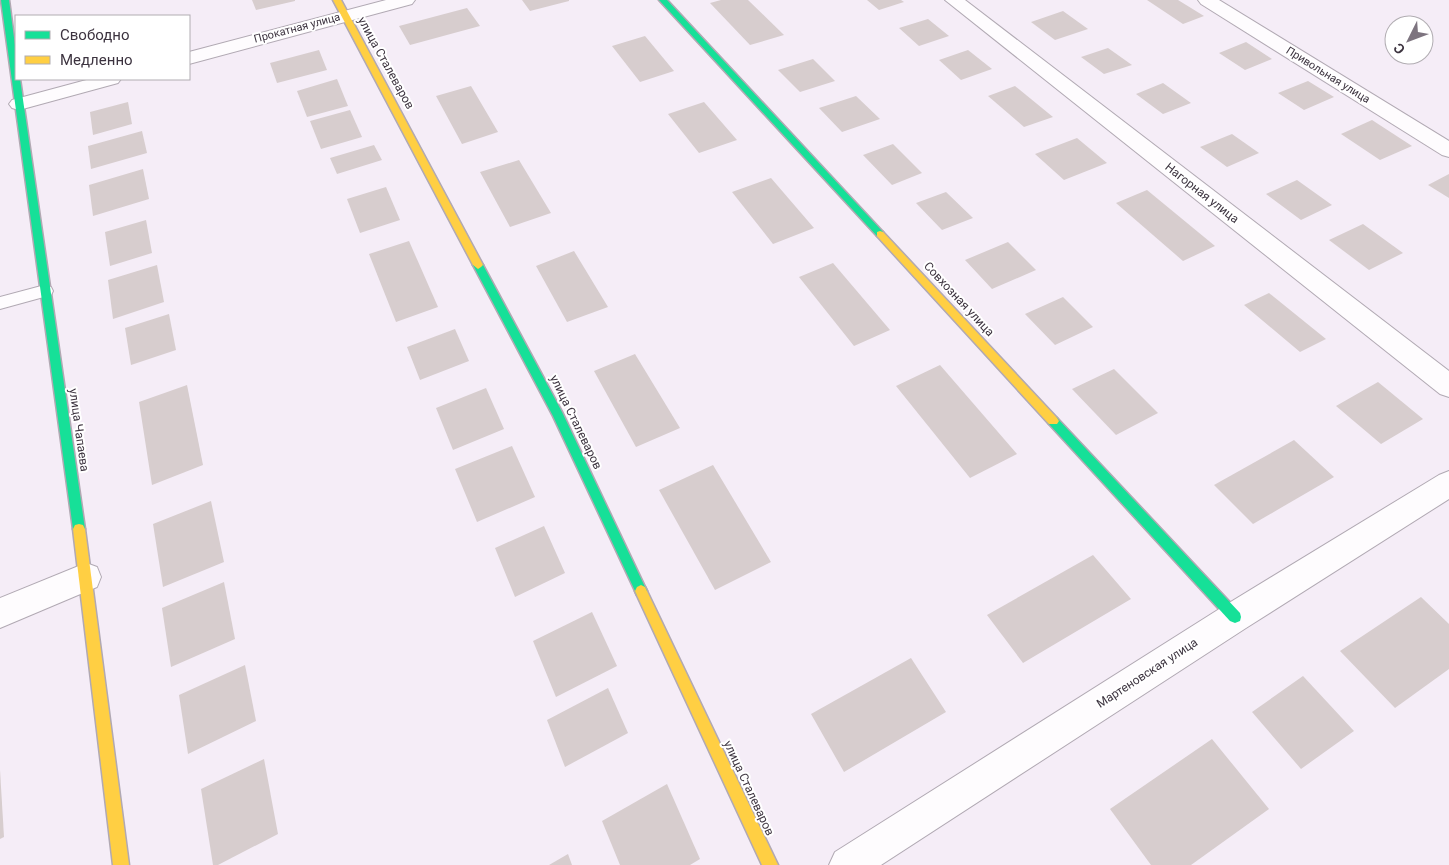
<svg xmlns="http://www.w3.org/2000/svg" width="1449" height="865" font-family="Roboto,sans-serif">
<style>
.building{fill:#d7cdce}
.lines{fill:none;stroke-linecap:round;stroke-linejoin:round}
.lane-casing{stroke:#b1a9b3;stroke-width:2}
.street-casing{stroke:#b1a9b3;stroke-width:2}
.fast-casing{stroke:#b1a9b3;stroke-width:3}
.slow-casing{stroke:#b1a9b3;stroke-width:3}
.lane{fill:#fefcfe;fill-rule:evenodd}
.street{fill:#fefcfe;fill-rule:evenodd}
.fast{fill:#16e098;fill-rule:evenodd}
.slow{fill:#ffcf43;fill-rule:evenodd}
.labels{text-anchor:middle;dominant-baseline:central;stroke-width:4;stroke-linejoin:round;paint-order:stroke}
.far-street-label{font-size:11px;fill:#3c333f;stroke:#fff}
.street-label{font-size:12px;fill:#3c333f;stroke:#fff}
</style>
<rect width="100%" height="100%" fill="#f5edf7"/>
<g class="building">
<polygon points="252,0 295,0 295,1 256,10"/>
<polygon points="522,0 569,0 569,1 530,11"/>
<polygon points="721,0 748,0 784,35 750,45 710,3"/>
<polygon points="867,0 901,0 904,2 879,10"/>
<polygon points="1147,0 1178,0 1204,16 1183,24"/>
<polygon points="467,8 480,26 410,45 399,26"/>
<polygon points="1063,11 1088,29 1055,40 1031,22"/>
<polygon points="928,19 949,36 919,46 899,28"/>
<polygon points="645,36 674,71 640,82 612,46"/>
<polygon points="1246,42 1272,59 1245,70 1219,53"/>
<polygon points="1108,48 1132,65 1104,74 1081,57"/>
<polygon points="319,50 327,70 277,83 270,63"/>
<polygon points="968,50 992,69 961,80 939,60"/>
<polygon points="813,59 835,81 800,92 778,70"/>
<polygon points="337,79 348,106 307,117 297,91"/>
<polygon points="1308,81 1334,97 1304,110 1278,93"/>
<polygon points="1163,83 1191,103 1163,114 1136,94"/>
<polygon points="471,86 498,132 462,144 436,96"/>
<polygon points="1015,86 1053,117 1024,127 988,96"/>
<polygon points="856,96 880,119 842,132 819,108"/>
<polygon points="128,102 132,124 93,135 90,112"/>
<polygon points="704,102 737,140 699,153 668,114"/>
<polygon points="350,110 362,137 321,149 310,121"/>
<polygon points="1372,120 1412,146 1380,160 1341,134"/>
<polygon points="142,131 147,153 91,169 88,146"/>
<polygon points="1232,134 1259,153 1227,167 1200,147"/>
<polygon points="1077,138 1107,163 1064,180 1035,154"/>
<polygon points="893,144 922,173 892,185 863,155"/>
<polygon points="374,145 382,160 337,174 330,158"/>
<polygon points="519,160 551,213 510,227 480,172"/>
<polygon points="143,169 149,199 93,216 89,185"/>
<polygon points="1449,174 1449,198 1428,185"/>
<polygon points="771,178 814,228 773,244 732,192"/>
<polygon points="1297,180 1332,205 1301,220 1266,194"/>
<polygon points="386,187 400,220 360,233 347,199"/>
<polygon points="1147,190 1215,246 1183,261 1116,203"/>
<polygon points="946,192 973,218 942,230 916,203"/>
<polygon points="146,220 152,253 110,266 105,232"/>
<polygon points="1363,224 1403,253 1369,270 1329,240"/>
<polygon points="409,241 438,307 396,322 369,254"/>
<polygon points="1008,242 1036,270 992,289 965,260"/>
<polygon points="574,251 608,307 567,322 536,266"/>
<polygon points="833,263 890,330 854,346 799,277"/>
<polygon points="157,265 164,302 113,319 108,280"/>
<polygon points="1269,293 1326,339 1300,352 1244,305"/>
<polygon points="1063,297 1093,327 1055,345 1025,314"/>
<polygon points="169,314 176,350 131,365 125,328"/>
<polygon points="455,329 469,361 420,380 407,347"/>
<polygon points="635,354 680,428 636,447 594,371"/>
<polygon points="940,365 1017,454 970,478 896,386"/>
<polygon points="1114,369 1158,413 1116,435 1072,389"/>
<polygon points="1378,382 1423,419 1381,444 1336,406"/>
<polygon points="187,385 203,465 152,485 139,402"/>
<polygon points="486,388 504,429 453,450 436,408"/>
<polygon points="1294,440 1334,477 1253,524 1214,485"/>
<polygon points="512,446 535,497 477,522 455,469"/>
<polygon points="713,465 771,562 715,590 659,490"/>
<polygon points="211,501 224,562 163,587 153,524"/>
<polygon points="544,526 565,573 515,597 495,548"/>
<polygon points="1093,555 1131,599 1023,663 987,615"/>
<polygon points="224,582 235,639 171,667 162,608"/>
<polygon points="1421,597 1449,624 1449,669 1395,708 1340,651"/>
<polygon points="592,612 617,666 556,697 533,641"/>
<polygon points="911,658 946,712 844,772 811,714"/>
<polygon points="245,665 256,721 188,754 179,695"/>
<polygon points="1303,676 1354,731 1301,769 1252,712"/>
<polygon points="608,688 628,733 565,767 547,720"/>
<polygon points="1212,739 1269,809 1191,865 1151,865 1110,809"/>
<polygon points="264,759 278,834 218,865 213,865 201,789"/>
<polygon points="0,770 4,837 0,839"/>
<polygon points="667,784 700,859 690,865 620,865 602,821"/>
<polygon points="568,854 572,865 549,865"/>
</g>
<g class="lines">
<g class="lane-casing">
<polygon id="lane" points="45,285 51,287 53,291 51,295 0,309 0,297"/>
</g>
<g class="street-casing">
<g id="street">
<polygon points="386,0 415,0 412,4 189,64 189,52"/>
<polygon points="945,0 965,0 1449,371 1449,397 1440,394"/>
<polygon points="1198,0 1219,0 1449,141 1449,157 1442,155 1201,4"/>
<polygon points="90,79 121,79 118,83 19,110 12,108 9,104 12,100"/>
<polygon points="1449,471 1449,499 1246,628 881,865 829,865 835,852 1224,606 1439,475"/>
<polygon points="86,563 97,567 101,577 97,587 0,628 0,598"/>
</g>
</g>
<g class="fast-casing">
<g id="fast">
<polygon points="1,0 9,0 16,53 16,79 20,79 85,529 83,533 79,534 75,533 73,529"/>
<polygon points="659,0 667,0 883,232 883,236 877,236"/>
<polygon points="478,261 483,265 562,412 645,587 647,591 645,595 641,597 637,595 553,416 473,265"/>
<polygon points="1053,416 1057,418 1240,613 1241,617 1240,621 1235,623 1230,621 1049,424 1047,421 1049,418"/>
</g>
</g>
<g class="slow-casing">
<g id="slow">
<polygon points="333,0 341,0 483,265 481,267 478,269 473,265"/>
<polygon points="880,231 883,232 1057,418 1059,421 1057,424 1049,424 877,236 877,232"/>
<polygon points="79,524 83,525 85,529 129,865 113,865 73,529 75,525"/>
<polygon points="641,585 645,587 778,865 762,865 635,591 637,587"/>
</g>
</g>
<use href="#lane" class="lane"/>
<use href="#street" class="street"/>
<use href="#fast" class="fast"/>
<use href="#slow" class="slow"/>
</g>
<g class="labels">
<g class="far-street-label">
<text transform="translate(297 28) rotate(-15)">Прокатная улица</text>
<text transform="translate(1328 75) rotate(32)">Привольная улица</text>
</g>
<g class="street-label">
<text transform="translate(386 63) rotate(61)">улица Сталеваров</text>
<text transform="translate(1202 193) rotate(38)">Нагорная улица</text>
<text transform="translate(959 299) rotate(47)">Совхозная улица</text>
<text transform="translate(576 422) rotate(64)">улица Сталеваров</text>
<text transform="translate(79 430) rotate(82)">улица Чапаева</text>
<text transform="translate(1147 673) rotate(-33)">Мартеновская улица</text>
<text transform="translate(749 788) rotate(65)">улица Сталеваров</text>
</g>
</g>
<rect x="15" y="15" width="175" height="65" fill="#ffffff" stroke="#b1adb2"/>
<rect x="25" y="31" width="25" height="8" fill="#16e098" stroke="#b1adb2"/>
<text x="60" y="40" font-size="15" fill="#3c333f">Свободно</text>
<rect x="25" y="56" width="25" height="8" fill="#ffcf43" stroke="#b1adb2"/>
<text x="60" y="65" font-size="15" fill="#3c333f">Медленно</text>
<g transform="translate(1409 40) rotate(228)"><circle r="24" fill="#ffffff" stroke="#b1adb2"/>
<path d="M0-4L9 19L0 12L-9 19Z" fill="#7d747f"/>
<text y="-8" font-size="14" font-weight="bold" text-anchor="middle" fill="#3c333f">С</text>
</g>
</svg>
